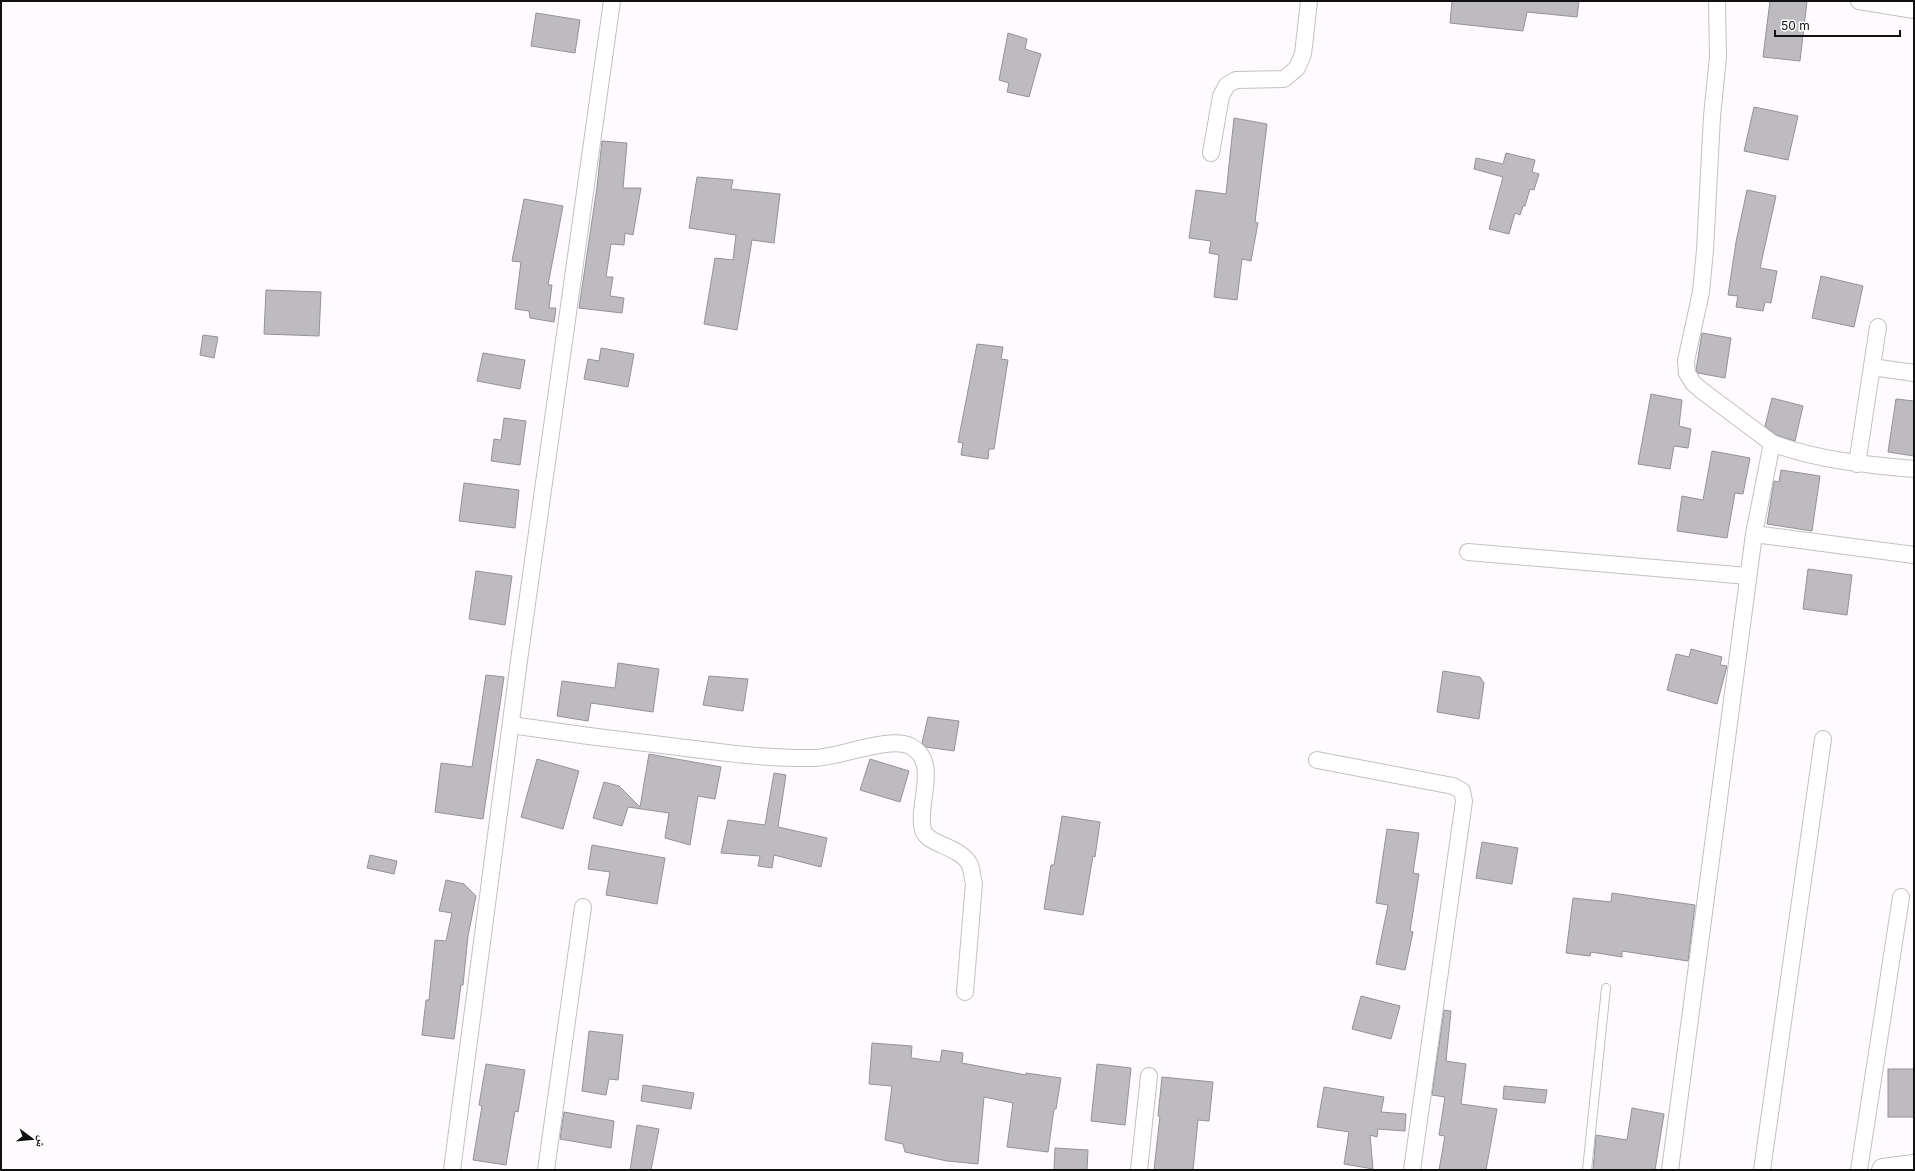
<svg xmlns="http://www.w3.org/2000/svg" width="1915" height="1171" font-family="Inter,'Noto Naskh Arabic',sans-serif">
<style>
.building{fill:#bdbbbf;stroke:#939295}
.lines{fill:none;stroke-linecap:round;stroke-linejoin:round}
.lane-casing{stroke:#c3c0c2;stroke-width:10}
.street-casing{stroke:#c3c0c2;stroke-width:18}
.secondary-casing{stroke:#c3c0c2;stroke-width:24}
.lane{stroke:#fff;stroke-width:8}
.street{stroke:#fff;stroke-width:16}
.secondary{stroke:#fff;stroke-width:22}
</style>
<rect width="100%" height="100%" fill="#fefafd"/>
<g class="building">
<polygon points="1452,1 1579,1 1577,17 1527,12 1523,31 1450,23"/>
<polygon points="1770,1 1807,1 1800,61 1763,57"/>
<polygon points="536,13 580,20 575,53 531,46"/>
<polygon points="1008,33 1027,39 1025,49 1041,54 1029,97 1007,92 1009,83 999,80"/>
<polygon points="1754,107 1798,116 1788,160 1744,151"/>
<polygon points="1234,118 1267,124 1255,222 1258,223 1251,261 1242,259 1237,300 1214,297 1219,255 1209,253 1211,241 1189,238 1196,190 1226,194"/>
<polygon points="602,141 627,143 623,188 641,188 633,235 625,233 624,245 611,244 606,277 613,277 610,296 624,298 622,313 579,308 597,187"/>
<polygon points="1506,153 1535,160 1532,172 1539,174 1534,190 1530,189 1525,206 1523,206 1520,215 1515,213 1509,234 1489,229 1503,177 1474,169 1476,158 1503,164"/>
<polygon points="697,177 733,180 731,189 780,194 774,243 752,240 737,330 704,324 715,258 733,260 736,235 689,228"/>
<polygon points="1747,190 1776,196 1760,268 1777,271 1771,303 1765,302 1763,311 1736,307 1738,296 1728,295 1736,242"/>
<polygon points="524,199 563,206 548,285 552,285 549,308 556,308 554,322 530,318 529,311 515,309 521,262 512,261"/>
<polygon points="1821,276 1863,286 1854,327 1812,318"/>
<polygon points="266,290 321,292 319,336 264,334"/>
<polygon points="1702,333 1731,338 1725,378 1698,373 1696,370"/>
<polygon points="203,335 218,337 214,358 200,355"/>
<polygon points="977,344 1003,347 1001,359 1008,360 994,449 989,449 988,459 961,455 963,443 958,442"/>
<polygon points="601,348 634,354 628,387 584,379 588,359 599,361"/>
<polygon points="483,353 525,360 520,389 477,381"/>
<polygon points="1651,394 1682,400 1679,426 1691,429 1688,448 1674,446 1670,469 1638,464"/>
<polygon points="1772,398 1803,406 1795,441 1776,435 1765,426"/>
<polygon points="1896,399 1914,401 1914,456 1888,452"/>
<polygon points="504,418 526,421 520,465 491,461 494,439 501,440"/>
<polygon points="1712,451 1750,458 1743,494 1735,493 1727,538 1677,531 1682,496 1703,500"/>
<polygon points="1781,470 1820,476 1812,531 1767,524 1774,481 1779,482"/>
<polygon points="464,483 519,490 515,528 459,521"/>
<polygon points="1808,569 1852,575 1847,615 1803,609"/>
<polygon points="476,571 512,576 505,625 469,619"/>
<polygon points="1691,649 1722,657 1720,665 1727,666 1717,704 1667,690 1676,654 1689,657"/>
<polygon points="618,663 659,669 653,712 591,703 588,721 557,716 562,681 615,688"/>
<polygon points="1443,671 1480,677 1484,683 1479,719 1437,712"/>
<polygon points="486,675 504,677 483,819 435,812 441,763 472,767"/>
<polygon points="709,676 748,679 743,711 703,705"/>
<polygon points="928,717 959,721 954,751 926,747 922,743"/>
<polygon points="649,754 721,767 715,799 698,796 690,845 665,838 669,813 628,807 622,826 593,818 604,782 619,786 640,807"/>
<polygon points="537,759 579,771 563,829 521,817"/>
<polygon points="870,759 909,771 900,802 860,790"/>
<polygon points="774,773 786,775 778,827 827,838 821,867 774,855 772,868 758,866 760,856 721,853 728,820 765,825"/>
<polygon points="1062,816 1100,822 1095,857 1093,856 1083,915 1044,909 1051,865 1054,865"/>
<polygon points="1387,829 1419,833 1413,873 1419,874 1410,931 1413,932 1405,970 1376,964 1388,905 1376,903"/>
<polygon points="1482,842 1518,848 1512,884 1476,878"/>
<polygon points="592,845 665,858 657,904 606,895 610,872 588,869"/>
<polygon points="370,855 397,861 394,874 367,868"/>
<polygon points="446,880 464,884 476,896 468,936 463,985 461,985 454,1039 422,1035 426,1000 429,1000 435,940 446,941 452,913 439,911"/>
<polygon points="1612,893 1695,905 1688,961 1622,951 1622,957 1591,952 1590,956 1566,953 1573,898 1611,902"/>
<polygon points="1361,996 1400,1006 1391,1039 1352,1029"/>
<polygon points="1444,1010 1451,1011 1446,1061 1466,1064 1461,1104 1497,1109 1486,1170 1439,1170 1445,1136 1439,1135 1445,1097 1432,1095"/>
<polygon points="589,1031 623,1035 618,1080 609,1079 606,1095 582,1091"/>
<polygon points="872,1043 912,1046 911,1058 940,1062 942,1050 963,1053 962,1063 1026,1075 1026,1073 1061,1078 1056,1109 1054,1109 1048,1152 1007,1147 1013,1103 984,1097 978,1164 947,1161 905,1152 903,1144 885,1140 892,1086 869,1084"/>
<polygon points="486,1064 525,1070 518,1112 515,1111 506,1165 473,1160 482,1106 479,1105"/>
<polygon points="1097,1064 1131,1068 1125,1125 1091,1121"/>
<rect x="1888" y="1069" width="26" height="48"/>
<polygon points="1162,1077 1213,1082 1209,1121 1198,1120 1193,1170 1154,1170 1160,1116 1158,1116"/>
<polygon points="643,1085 694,1093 691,1109 641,1101"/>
<polygon points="1504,1086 1547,1090 1545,1103 1503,1099"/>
<polygon points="1324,1087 1384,1097 1381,1112 1406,1114 1405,1131 1378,1129 1377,1137 1370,1135 1373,1169 1344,1164 1349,1132 1317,1127"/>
<polygon points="1632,1108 1664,1114 1655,1170 1593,1170 1596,1135 1627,1140"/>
<polygon points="564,1112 614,1121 611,1148 560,1139"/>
<polygon points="637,1125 659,1129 651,1170 630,1170"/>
<polygon points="1055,1148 1088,1150 1087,1170 1054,1170"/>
</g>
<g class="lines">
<g class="lane-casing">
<polyline id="lane" points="1587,1170 1606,988"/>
</g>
<g class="street-casing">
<g id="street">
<path d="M1717,1L1718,57L1712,116L1705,250L1701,292L1686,361L1687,373L1693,383L1701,390L1772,443C1816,460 1868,465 1914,469"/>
<polyline points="1859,1 1914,10"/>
<polyline points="1211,153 1221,96 1227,85 1236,80 1284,79 1297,68 1303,54 1309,1"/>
<polyline points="1872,367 1914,373"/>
<polyline points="1772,443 1754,534 1914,555"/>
<polyline points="1857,464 1878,327"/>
<polyline points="1468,552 1748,576"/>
<path d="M511,725C564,733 617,740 670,746C718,752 766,759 815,758C839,757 890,736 910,746C941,762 916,804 923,830C927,845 961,846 970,865C972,870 972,878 974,883L965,992"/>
<polyline points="1317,760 1453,786 1462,791 1464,801 1412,1170"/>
<polyline points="452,1170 520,653 612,1"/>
<polyline points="546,1170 583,907"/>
<polyline points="1139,1170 1149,1076"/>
<polyline points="1670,1170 1754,534"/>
<polyline points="1762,1170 1823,739"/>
<polyline points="1859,1170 1901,897"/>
</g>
</g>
<g class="secondary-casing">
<polyline id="secondary" points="1883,1170 1914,1166"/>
</g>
<use href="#lane" class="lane"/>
<use href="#street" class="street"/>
<use href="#secondary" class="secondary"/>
</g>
<rect width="1915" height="1171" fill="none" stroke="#111011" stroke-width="4"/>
<g transform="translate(32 1139) rotate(106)" stroke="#ffffff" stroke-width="3" paint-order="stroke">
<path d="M0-3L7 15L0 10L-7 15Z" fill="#111011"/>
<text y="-6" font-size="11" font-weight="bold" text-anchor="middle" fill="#111011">ش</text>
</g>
<path d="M1775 30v6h125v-6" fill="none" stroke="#111011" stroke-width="2"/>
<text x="1781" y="30" font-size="12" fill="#111011" stroke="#ffffff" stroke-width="3" paint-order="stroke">50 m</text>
</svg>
